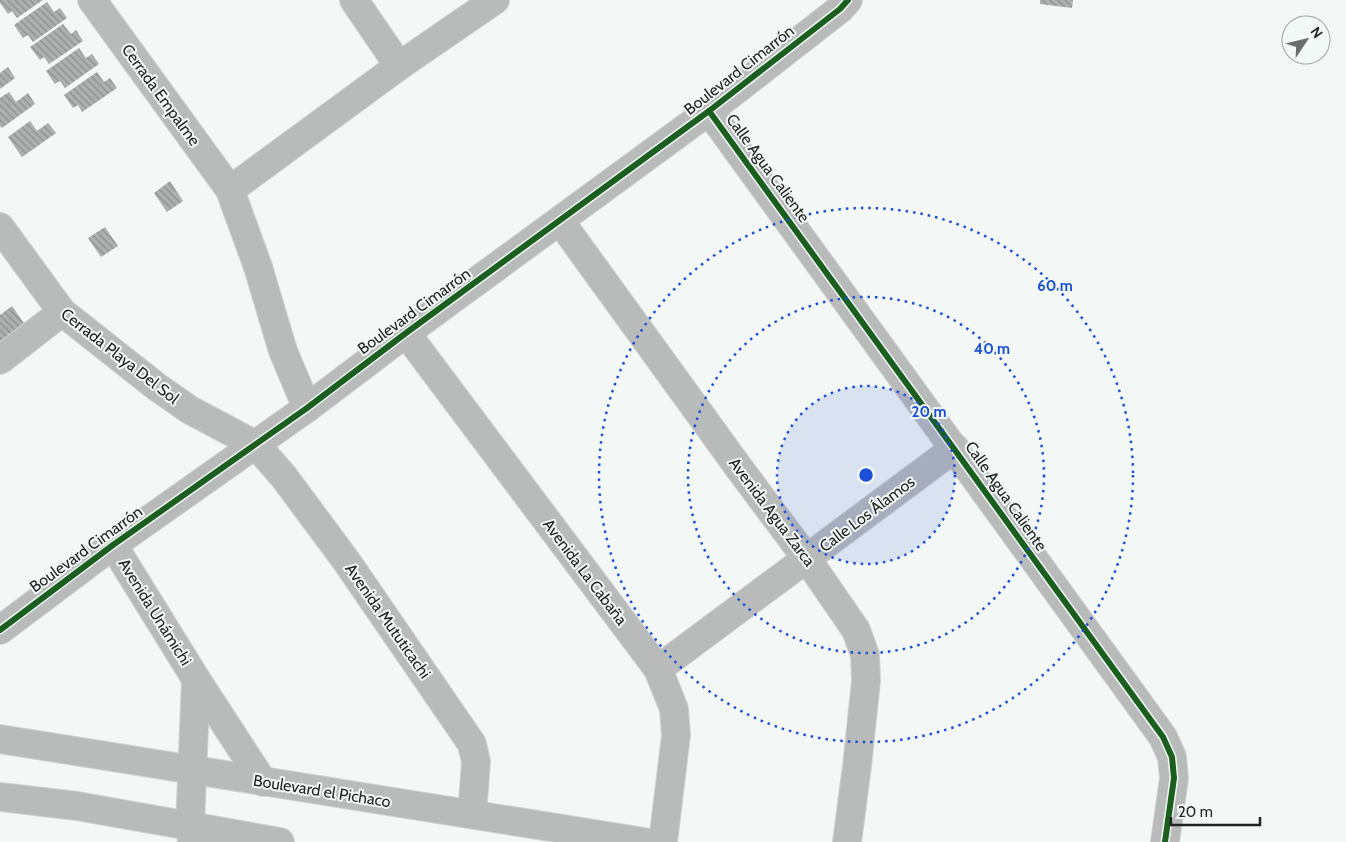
<svg xmlns="http://www.w3.org/2000/svg" width="1346" height="842" font-family="Cabin,sans-serif">
<style>
.building{fill:url(#building-back-hatch)}
.lines{fill:none;stroke-linecap:round;stroke-linejoin:round}
.minor-casing{stroke:#d2d4d3;stroke-width:30}
.minor{stroke:#b9bbba;stroke-width:28}
.cycleway-casing{stroke:#f2f8f5;stroke-width:9}
.cycleway{stroke:#1b5e20;stroke-width:6}
.ring{fill:none;stroke:#1d4ed8;stroke-width:2.5;stroke-dasharray:2.5 5}
.labels{text-anchor:middle;dominant-baseline:central;stroke-width:4;stroke-linejoin:round;paint-order:stroke}
.street-label{font-size:16px;fill:#222423;stroke:#f2f8f5}
.centre{fill:#1d4ed8;stroke:#f2f8f5;stroke-width:2.5}
.ring-label{font-size:15px;text-anchor:middle;font-weight:bold;fill:#1d4ed8;stroke:#f2f8f5;stroke-width:4;stroke-linejoin:round;paint-order:stroke}
</style>
<defs>
<pattern id="building-back-hatch" width="6" height="6" patternUnits="userSpaceOnUse" patternTransform="scale(1.25)"><rect width="6" height="6" fill="#adb0af"/><path d="M-1 5l2 2M0 0l6 6M5-1l2 2" fill="none" stroke="#8c8f8e"/></pattern>
</defs>
<rect width="100%" height="100%" fill="#f3f7f5"/>
<g class="building">
<polygon points="0,0 43,0 17,18 12,11 8,14 0,3"/>
<polygon points="1040,0 1073,0 1072,8 1040,4"/>
<polygon points="47,2 54,12 60,8 67,18 33,42 28,35 23,38 14,25"/>
<polygon points="63,24 71,34 76,30 83,41 49,64 44,57 40,60 30,47"/>
<polygon points="79,48 86,58 92,54 99,64 65,88 60,81 55,84 46,71"/>
<polygon points="8,67 15,78 0,89 0,73"/>
<polygon points="97,72 104,82 110,78 117,88 82,112 78,105 73,108 64,95"/>
<polygon points="9,92 16,102 28,93 35,104 2,128 0,126 0,98"/>
<polygon points="30,121 37,131 48,123 56,133 22,157 8,137"/>
<polygon points="170,181 183,201 167,212 154,193"/>
<polygon points="105,227 118,246 101,257 88,238"/>
<polygon points="12,306 26,326 0,345 0,315"/>
</g>
<g class="lines">
<g class="minor-casing">
<g id="minor">
<polyline points="92,0 230,190 258,267 283,351 307,408"/>
<polyline points="354,0 399,66"/>
<polyline points="709,111 1163,737 1172,757 1174,778 1165,842"/>
<polyline points="230,190 399,66 495,0"/>
<polyline points="560,221 739,468 807,559 856,630 865,655 866,681 857,766 847,842"/>
<polyline points="0,227 62,312 157,387 190,410 256,445 284,477 347,562 472,744 476,762 472,814"/>
<polyline points="406,333 658,669 674,709 676,735 663,842"/>
<polyline points="0,360 62,312"/>
<polyline points="113,545 196,679 263,782"/>
<polyline points="0,630 113,545 307,408 406,333 709,111 840,9 848,0"/>
<polyline points="658,669 955,448"/>
<polyline points="0,739 644,842"/>
<polyline points="0,797 77,806 280,842"/>
<polyline points="192,842 190,826 196,679"/>
</g>
</g>
<use href="#minor" class="minor"/>
<g class="cycleway-casing">
<g id="cycleway">
<polyline points="709,111 1163,737 1172,757 1174,778 1165,842"/>
<polyline points="0,630 113,545 307,408 406,333 709,111 840,9 848,0"/>
</g>
</g>
<use href="#cycleway" class="cycleway"/>
</g>
<circle cx="866" cy="475" r="89" fill="#1d4ed8" fill-opacity=".12"/>
<g class="ring">
<circle cx="866" cy="475" r="89"/>
<circle cx="866" cy="475" r="178"/>
<circle cx="866" cy="475" r="267"/>
</g>
<g class="labels">
<g class="street-label">
<text transform="translate(739 70) rotate(-38)">Boulevard Cimarrón</text>
<text transform="translate(161 95) rotate(54)">Cerrada Empalme</text>
<text transform="translate(768 168) rotate(54)">Calle Agua Caliente</text>
<text transform="translate(414 311) rotate(-36)">Boulevard Cimarrón</text>
<text transform="translate(120 356) rotate(38)">Cerrada Playa Del Sol</text>
<text transform="translate(1006 496) rotate(55)">Calle Agua Caliente</text>
<text transform="translate(772 512) rotate(53)">Avenida Agua Zarca</text>
<text transform="translate(867 514) rotate(-37)">Calle Los Álamos</text>
<text transform="translate(86 549) rotate(-36)">Boulevard Cimarrón</text>
<text transform="translate(585 572) rotate(53)">Avenida La Cabaña</text>
<text transform="translate(155 612) rotate(58)">Avenida Unámichi</text>
<text transform="translate(388 621) rotate(55)">Avenida Mututicachi</text>
<text transform="translate(322 791) rotate(9)">Boulevard el Pichaco</text>
</g>
</g>
<circle cx="866" cy="475" r="8" class="centre"/>
<g class="ring-label">
<text x="1055" y="291">60 m</text>
<text x="992" y="354">40 m</text>
<text x="929" y="417">20 m</text>
</g>
<g transform="translate(1306 40) rotate(55)"><circle r="24" fill="#f2f8f5" stroke="#9fa3a1"/>
<path d="M0-4L9 19L0 12L-9 19Z" fill="#6b6e6c"/>
<text y="-8" font-size="14" font-weight="bold" text-anchor="middle" fill="#222423">N</text>
</g>
<path d="M1171 817v8h89v-8" fill="none" stroke="#222423" stroke-width="2.5"/>
<text x="1178" y="817" font-size="15" fill="#222423" stroke="#f2f8f5" stroke-width="4" paint-order="stroke">20 m</text>
</svg>
